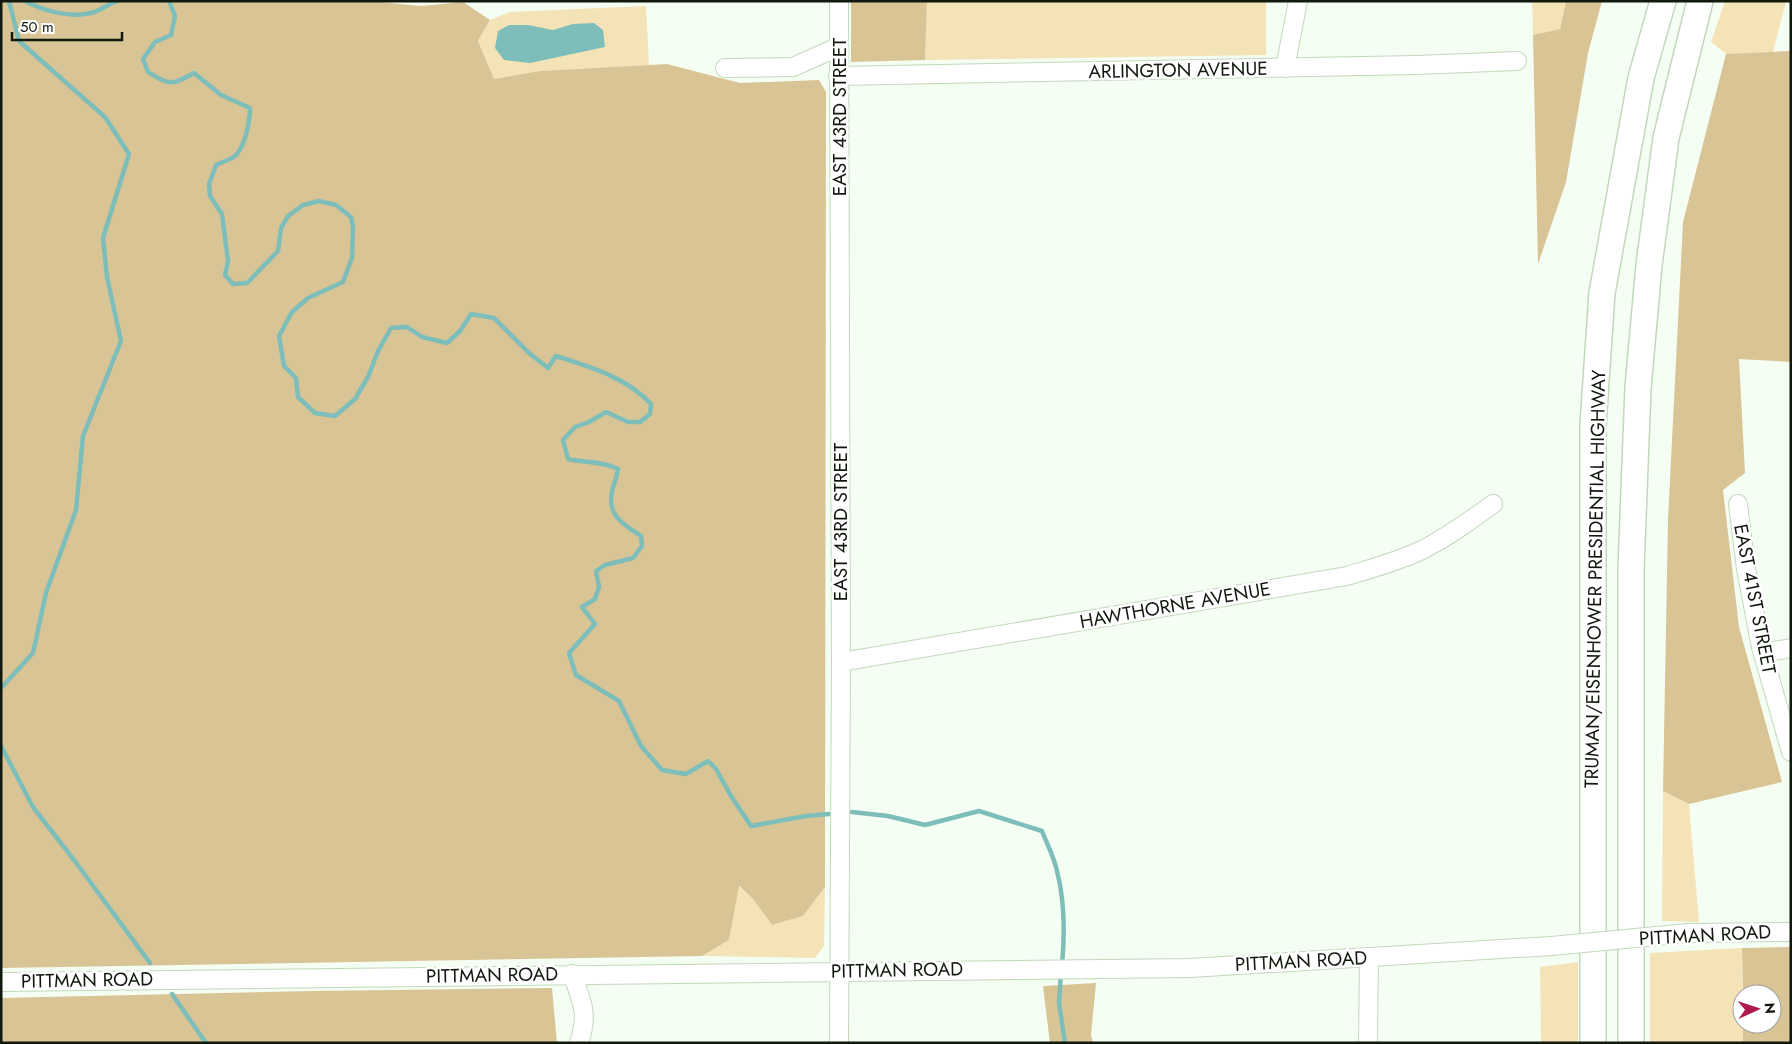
<svg xmlns="http://www.w3.org/2000/svg" width="1792" height="1044" font-family="Jost,sans-serif">
<style>
.green{fill:#f5e3b8}
.forest{fill:#d9c495}
.water{fill:#7dbeba}
.lines{fill:none;stroke-linecap:round;stroke-linejoin:round}
.stream{stroke:#7dbeba;stroke-width:4.5}
.minor-casing{stroke:#c1d9bb;stroke-width:20}
.highway-casing{stroke:#c1d9bb;stroke-width:28}
.minor{stroke:#fff;stroke-width:18}
.highway{stroke:#fff;stroke-width:25}
.minor-bridge-casing{stroke:#c1d9bb;stroke-width:20;stroke-linecap:butt}
.minor-bridge{stroke:#fff;stroke-width:18}
.labels{text-anchor:middle;dominant-baseline:central;stroke-width:5;stroke-linejoin:round;paint-order:stroke}
.street-label{font-size:19px;fill:#11190f;stroke:#fff}
</style>
<rect width="100%" height="100%" fill="#f4fef2"/>
<g class="green">
<polygon points="927,1 1266,1 1266,55 925,60"/>
<polygon points="1532,1 1566,1 1560,29 1533,35"/>
<polygon points="1725,1 1786,1 1773,52 1726,54 1711,42"/>
<polygon points="646,6 649,65 540,71 494,79 478,41 490,20 510,12"/>
<polygon points="1663,791 1689,804 1699,922 1662,921"/>
<polygon points="738,886 753,899 772,925 803,916 825,887 824,946 815,958 702,956 729,940"/>
<polygon points="1742,948 1743,1043 1650,1043 1650,953"/>
<polygon points="1578,962 1578,1043 1541,1043 1540,967"/>
</g>
<g class="forest">
<polygon points="1,1 368,1 421,6 463,2 490,20 478,41 494,79 540,71 667,64 740,83 819,80 826,92 825,887 803,916 772,925 753,899 739,886 729,940 702,956 1,968"/>
<polygon points="851,1 927,1 925,60 851,62"/>
<polygon points="1566,1 1602,1 1588,53 1566,182 1538,264 1533,35 1560,29"/>
<polygon points="1791,51 1791,362 1739,359 1745,473 1723,490 1739,627 1782,782 1689,804 1663,791 1668,520 1683,222 1726,54"/>
<polygon points="1791,947 1791,1043 1743,1043 1743,1024 1772,1024 1772,994 1743,994 1742,948"/>
<polygon points="1096,983 1091,1035 1093,1043 1050,1043 1043,986"/>
<polygon points="552,988 557,1043 1,1043 1,998 312,991"/>
</g>
<polygon class="water" points="594,23 603,30 605,47 530,63 504,60 495,48 498,31 509,25 528,25 553,30 573,24"/>
<g class="lines">
<g class="stream">
<path d="M25,1C44,11 70,18 91,13C100,11 108,4 117,1"/>
<path d="M169,1L175,16L171,35L155,42L143,59L148,72C170,85 171,86 194,73L221,95L250,108C250,121 245,147 235,156C230,160 222,162 216,165L209,184L210,196L222,214L228,261L225,275L233,284L247,283L278,251L281,228L288,216L303,205L319,201L336,205L351,217L353,227L352,258L343,282L308,298L292,312L279,336L284,366L296,378L298,397L315,413L335,416L355,399L368,377L378,351L391,328L407,327L422,337L447,343L460,331L471,314L494,318L529,353L548,368L556,356C590,367 626,377 651,404L650,414L640,422H628L606,412L589,422L575,427L563,440L568,459C585,463 603,461 618,469C617,477 614,483 612,491C607,516 623,524 641,536L642,546L633,558L605,565L596,571L599,587L595,599L582,607L595,624L569,653L576,675L619,701L641,746L662,770L686,774L708,761L716,769L731,796L751,826L806,816L829,814"/>
<polyline points="1,688 33,653 46,593 76,510 83,436 121,341 107,277 103,238 129,154 105,117 19,41 9,1"/>
<polyline points="1,746 33,807 74,860 150,963"/>
<path d="M852,812L888,816L925,825L979,811L1042,831C1047,844 1054,857 1057,871C1065,902 1065,933 1062,965"/>
<polyline points="1061,972 1059,1003 1065,1043"/>
<polyline points="172,994 206,1043"/>
</g>
<g class="minor-casing">
<g id="minor">
<polyline points="839,1 841,662 839,1043"/>
<polyline points="725,68 793,67 838,47"/>
<polyline points="1285,68 1298,1"/>
<polyline points="838,76 1416,65 1517,61"/>
<polyline points="1738,504 1746,569 1761,647 1791,752"/>
<polyline points="1763,653 1791,648"/>
<path d="M841,662L1347,576C1373,568 1400,561 1424,549C1449,536 1471,520 1493,504"/>
<polyline points="1688,933 1791,932"/>
<path d="M572,974C582,1002 589,1013 579,1043"/>
<polyline points="1,982 1190,968 1552,946"/>
<polyline points="1368,1043 1369,957"/>
</g>
</g>
<g class="highway-casing">
<g id="highway">
<polyline points="1593,1043 1593,425 1602,293 1641,78 1663,1"/>
<polyline points="1631,1043 1631,569 1638,388 1649,265 1666,138 1700,1"/>
</g>
</g>
<use href="#minor" class="minor"/>
<use href="#highway" class="highway"/>
<g class="minor-bridge-casing">
<polyline id="minor-bridge" points="1552,946 1688,933"/>
</g>
<use href="#minor-bridge" class="minor-bridge"/>
</g>
<g class="labels">
<g class="street-label">
<text transform="translate(1178 70) rotate(-1)">ARLINGTON AVENUE</text>
<text transform="translate(839 117) rotate(-90)">EAST 43RD STREET</text>
<text transform="translate(840 522) rotate(-90)">EAST 43RD STREET</text>
<text transform="translate(1595 579) rotate(-89)">TRUMAN/EISENHOWER PRESIDENTIAL HIGHWAY</text>
<text transform="translate(1755 599) rotate(79)">EAST 41ST STREET</text>
<text transform="translate(1175 605) rotate(-10)">HAWTHORNE AVENUE</text>
<text transform="translate(1705 935) rotate(-3)">PITTMAN ROAD</text>
<text transform="translate(1301 961) rotate(-3)">PITTMAN ROAD</text>
<text transform="translate(897 970) rotate(-1)">PITTMAN ROAD</text>
<text transform="translate(492 975) rotate(-1)">PITTMAN ROAD</text>
<text transform="translate(87 980) rotate(-1)">PITTMAN ROAD</text>
</g>
</g>
<rect width="1792" height="1044" fill="none" stroke="#11190f" stroke-width="5"/>
<g transform="translate(1757 1009) rotate(87)"><circle r="24" fill="#ffffff" stroke="#a0a39f"/>
<path d="M0-4L9 19L0 12L-9 19Z" fill="#ae1b4a"/>
<text y="-8" font-size="14" font-weight="bold" text-anchor="middle" fill="#11190f">N</text>
</g>
<path d="M12 32v8h110v-8" fill="none" stroke="#11190f" stroke-width="2.5"/>
<text x="20" y="32" font-size="15" fill="#11190f" stroke="#ffffff" stroke-width="4" paint-order="stroke">50 m</text>
</svg>
